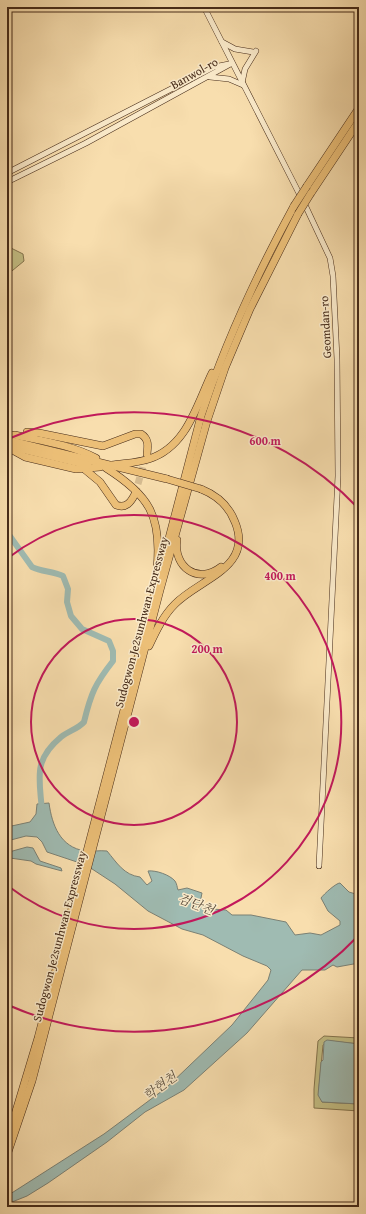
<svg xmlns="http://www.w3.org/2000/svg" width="366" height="1214" font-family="'Gentium Book Plus','Noto Serif KR',serif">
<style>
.green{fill:#c4bf85;stroke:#85754f}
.water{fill:#9fbbb2;stroke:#7b8175}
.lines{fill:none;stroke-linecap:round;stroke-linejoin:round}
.river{stroke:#9fbbb2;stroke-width:6}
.motorway-tunnel{stroke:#d4ba90;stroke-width:7;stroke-dasharray:7 3.5;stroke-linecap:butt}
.secondary-casing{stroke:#462b19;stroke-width:6}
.motorway-casing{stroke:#462b19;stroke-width:8}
.secondary{stroke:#faeaca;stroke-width:5}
.motorway{stroke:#ecbf77;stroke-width:7}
.motorway-bridge-casing{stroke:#462b19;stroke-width:8;stroke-linecap:butt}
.motorway-bridge{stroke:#ecbf77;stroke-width:7}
.ring{fill:none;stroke:#c2185b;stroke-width:2}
.labels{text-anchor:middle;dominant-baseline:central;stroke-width:3;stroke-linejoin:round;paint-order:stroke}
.street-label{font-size:12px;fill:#462b19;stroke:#faeaca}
.water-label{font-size:13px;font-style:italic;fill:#5c4f3f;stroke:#faeaca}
.centre{fill:#c2185b;stroke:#faeaca;stroke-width:2}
.ring-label{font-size:12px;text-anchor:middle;font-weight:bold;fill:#c2185b;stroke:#faeaca;stroke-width:3;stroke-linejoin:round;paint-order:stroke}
</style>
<rect width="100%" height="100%" fill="#f8deae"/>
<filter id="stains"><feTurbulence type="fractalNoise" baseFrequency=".005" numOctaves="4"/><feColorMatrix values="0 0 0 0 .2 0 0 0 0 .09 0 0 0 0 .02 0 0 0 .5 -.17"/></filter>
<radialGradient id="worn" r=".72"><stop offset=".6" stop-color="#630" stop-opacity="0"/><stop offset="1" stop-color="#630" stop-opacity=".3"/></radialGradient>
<g class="green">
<polygon points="7,246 23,254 24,261 7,275"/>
<polygon points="324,1036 359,1038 359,1044 330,1041 323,1045 319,1088 322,1102 359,1104 359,1111 314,1108 314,1089 318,1041"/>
</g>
<g class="water">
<path d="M49,803C52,825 60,847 85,851C92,852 99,850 107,851C117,863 124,875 140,877L147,885L152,881L148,871C156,870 170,875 175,881C177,884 177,887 178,890L187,888L202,893L200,903L212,909L226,910L232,915H251L286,922L295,935L310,933L321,935L340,925V921L328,911L321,898C324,894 336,883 340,883L349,892L359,895V963L337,967L333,965L325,970H302L247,1033L184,1090L145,1112L107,1142L48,1183L27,1196L7,1204V1196L104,1134L166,1088L232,1025L268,980L271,970L267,966L243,956L203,935L182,929L148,911L115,884L86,865L47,852L42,842L37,837L26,836L7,841V827L30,822L36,814L37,804Z"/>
<polygon points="27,847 33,848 40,861 61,868 62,871 36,864 31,861 10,858 9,852"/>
<polygon points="327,1040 359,1044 359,1104 322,1102 318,1095 321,1062 323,1060 324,1042"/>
</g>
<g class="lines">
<path class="river" d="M7,532L32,567C42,572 52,571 63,576L68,589L67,602L71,616L82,629L109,641L113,651V661C95,684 91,693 84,722C78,729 68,731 61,737C32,761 40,779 42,812"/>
<polyline class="motorway-tunnel" points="135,494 146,456"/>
<g class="secondary-casing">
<g id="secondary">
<polyline points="204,7 306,207 330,258 333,276 337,359 338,476 319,866"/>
<polyline points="222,42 235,49 253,52"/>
<polyline points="210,77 229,79 243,85"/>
<polyline points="242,83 245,69 256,51"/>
<polyline points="7,173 214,67 229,64"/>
<polyline points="7,182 86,143 232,63"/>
</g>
</g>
<g class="motorway-casing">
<g id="motorway">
<polyline points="307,186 359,108"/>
<polyline points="311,193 359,121"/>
<path d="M27,432L39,433L103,446L135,434H141C149,439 148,446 147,454"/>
<path d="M7,437L15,435C42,441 71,445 96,458"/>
<polyline points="7,440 167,479"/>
<polyline points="7,447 25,457 76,469 100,467"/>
<polyline points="13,447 88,465"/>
<path d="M112,465C125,463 137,463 149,459C187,447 197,404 212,373"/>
<path d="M83,468L100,482L116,505C126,509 131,502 135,494"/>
<path d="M106,468C149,495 162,516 157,568"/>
<path d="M177,540C173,567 198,585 221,567"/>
<path d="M149,646C156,631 163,616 175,604C199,579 254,568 235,522C229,506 216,495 201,489"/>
<path d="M7,1141L38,1038L201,416C225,343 257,274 294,206"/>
<polyline points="7,1155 32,1081 160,590 207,421 225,368 250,309 298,214"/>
</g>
</g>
<use href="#secondary" class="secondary"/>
<use href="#motorway" class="motorway"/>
<g class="motorway-bridge-casing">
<g id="motorway-bridge">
<polyline points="294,206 307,186"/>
<polyline points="298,214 311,193"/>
<polyline points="167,479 201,489"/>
</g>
</g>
<use href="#motorway-bridge" class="motorway-bridge"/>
</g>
<g class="ring">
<circle cx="134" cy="722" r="103"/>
<path d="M8 558A207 207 0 1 1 8 886"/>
<path d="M359 935A310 310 0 0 1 8 1005M8 439A310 310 0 0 1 359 509"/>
</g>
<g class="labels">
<g class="street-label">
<text transform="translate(194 73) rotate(-29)">Banwol-ro</text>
<text transform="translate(325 327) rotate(-93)">Geomdan-ro</text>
<text transform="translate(141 622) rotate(-75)">Sudogwon Je2sunhwan Expressway</text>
<text transform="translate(59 936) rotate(-75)">Sudogwon Je2sunhwan Expressway</text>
</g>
<g class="water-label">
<text transform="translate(196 904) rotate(21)">검단천</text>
<text transform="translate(160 1086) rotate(-36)">학현천</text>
</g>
</g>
<circle cx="134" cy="722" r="6" class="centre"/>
<g class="ring-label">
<text x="265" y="445">600 m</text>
<text x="280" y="580">400 m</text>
<text x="207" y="653">200 m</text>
</g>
<rect width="366" height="1214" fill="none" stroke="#f8deae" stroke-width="24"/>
<rect x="8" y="8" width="350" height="1198" fill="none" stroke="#462b19" stroke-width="2"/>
<rect x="12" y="12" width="342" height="1190" fill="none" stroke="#462b19"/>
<rect width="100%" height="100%" filter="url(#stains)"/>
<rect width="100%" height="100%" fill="url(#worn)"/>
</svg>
